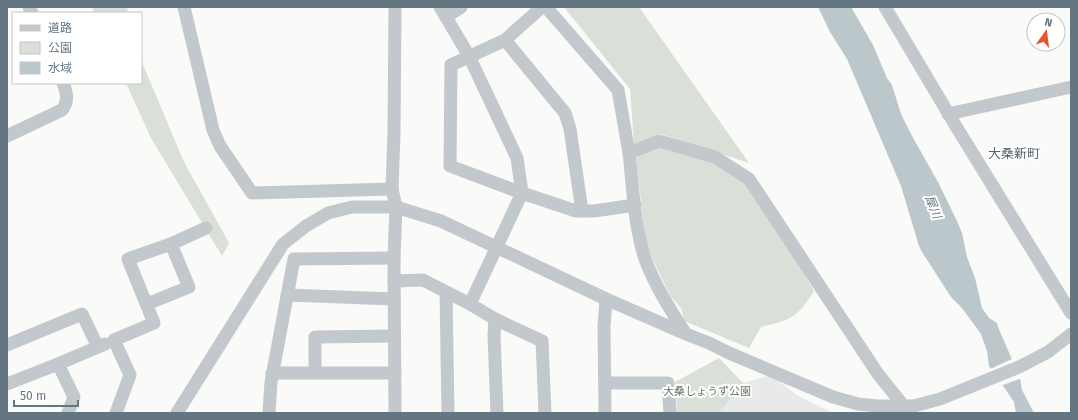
<svg xmlns="http://www.w3.org/2000/svg" width="1078" height="420" font-family="'Fira Sans','Noto Sans JP',sans-serif">
<style>
.built{fill:#e8e9e9}
.green{fill:#dadfd7}
.water{fill:#bbc7cb}
.pier{fill:#fafaf8}
.lines{fill:none;stroke-linecap:round;stroke-linejoin:round}
.minor{stroke:#c3c8cc;stroke-width:13}
.labels{text-anchor:middle;dominant-baseline:central;stroke-width:4;stroke-linejoin:round;paint-order:stroke}
.park-label{font-size:11px;fill:#687a64;stroke:#fff}
.water-label{font-size:12px;font-style:italic;fill:#60757c;stroke:#fff}
.quarter-label{font-size:13px;fill:#57646e;stroke:#fff}
</style>
<rect width="100%" height="100%" fill="#fafaf8"/>
<polygon class="built" points="771,375 798,396 834,413 702,413 731,386"/>
<g class="green">
<polygon points="92,7 127,7 128,13 94,13"/>
<polygon points="564,7 639,7 749,163 661,134 634,144 630,89"/>
<polygon points="141,60 184,162 229,243 222,256 151,138 126,83 141,83"/>
<path d="M659,141L715,157L749,179L814,291C797,318 791,320 761,327L749,348L684,321L681,308L671,297L646,246L636,158Z"/>
<polygon points="719,358 744,384 718,413 677,413 675,382"/>
</g>
<polygon class="water" points="818,7 851,7 873,45 887,78 892,85 901,114 912,136 938,182 957,221 962,233 967,257 975,278 982,308 989,318 997,323 998,327 1020,378 1022,390 1034,413 1016,413 1014,402 1010,396 989,366 987,351 981,334 962,308 951,297 922,252 919,246 901,186 847,59 830,32"/>
<polygon class="pier" points="1014,358 1022,378 1000,386 988,370"/>
<g class="lines">
<g class="minor">
<polyline points="29,7 32,13"/>
<polyline points="184,7 213,130 220,146 252,193 392,189"/>
<polyline points="395,7 394,133 392,189 396,207 394,258 395,413"/>
<polyline points="440,7 469,56 517,158 522,193 470,304 495,319 494,336 497,413"/>
<polyline points="542,7 505,40 451,65 450,166 522,193 576,211 594,211 635,205"/>
<polyline points="546,7 618,90 629,153 659,141 715,157 749,179 878,374 907,410"/>
<polyline points="885,7 957,128 1071,313"/>
<polyline points="446,17 461,7"/>
<polyline points="505,40 565,113 570,129 582,211"/>
<polyline points="948,114 1071,87"/>
<path d="M7,136L62,110C69,101 67,93 63,83"/>
<path d="M629,153C633,188 634,225 645,259C655,286 670,310 686,334"/>
<polyline points="171,244 206,228"/>
<polyline points="394,281 423,280 470,304"/>
<polyline points="446,292 448,413"/>
<polyline points="287,295 394,299"/>
<polyline points="495,319 542,341 545,413"/>
<polyline points="7,345 82,314 98,347"/>
<polyline points="272,373 395,373"/>
<polyline points="315,373 315,337 394,336"/>
<polyline points="605,383 668,383 670,413"/>
<polyline points="7,384 58,364"/>
<polyline points="68,413 74,397 58,364 105,344"/>
<polyline points="116,413 130,375 114,340 154,323 128,259 171,244 189,287 147,304"/>
<polyline points="177,413 283,244 306,226 328,213 352,207 396,207 441,221 606,299 686,334 709,343 729,353 833,397 858,404 877,406 914,406 940,399 1019,367 1048,352 1071,334"/>
<polyline points="269,413 271,382 294,259 394,258"/>
<polyline points="605,413 604,327 606,299"/>
</g>
</g>
<g class="labels">
<g class="park-label">
<text x="707" y="391">大桑しょうず公園</text>
</g>
<g class="water-label">
<text transform="translate(933 207) rotate(67)">犀川</text>
</g>
<g class="quarter-label">
<text x="1014" y="153">大桑新町</text>
</g>
</g>
<rect width="1078" height="420" fill="none" stroke="#657683" stroke-width="16"/>
<rect x="12" y="12" width="130" height="72" fill="#ffffff" stroke="#c1c8cd"/>
<rect x="20" y="25" width="20" height="6" fill="#c3c8cc" stroke="#c1c8cd"/>
<text x="48" y="32" font-size="12" fill="#657683">道路</text>
<rect x="20" y="42" width="20" height="12" fill="#dadfd7" stroke="#c1c8cd"/>
<text x="48" y="52" font-size="12" fill="#657683">公園</text>
<rect x="20" y="62" width="20" height="12" fill="#bbc7cb" stroke="#c1c8cd"/>
<text x="48" y="72" font-size="12" fill="#657683">水域</text>
<g transform="translate(1046 32) rotate(14)"><circle r="19" fill="#ffffff" stroke="#c1c8cd"/>
<path d="M0-3L7 15L0 10L-7 15Z" fill="#e4572e"/>
<text y="-6" font-size="11" font-weight="bold" text-anchor="middle" fill="#657683">N</text>
</g>
<path d="M14 400v6h64v-6" fill="none" stroke="#657683" stroke-width="2"/>
<text x="20" y="400" font-size="12" fill="#657683" stroke="#ffffff" stroke-width="3" paint-order="stroke">50 m</text>
</svg>
